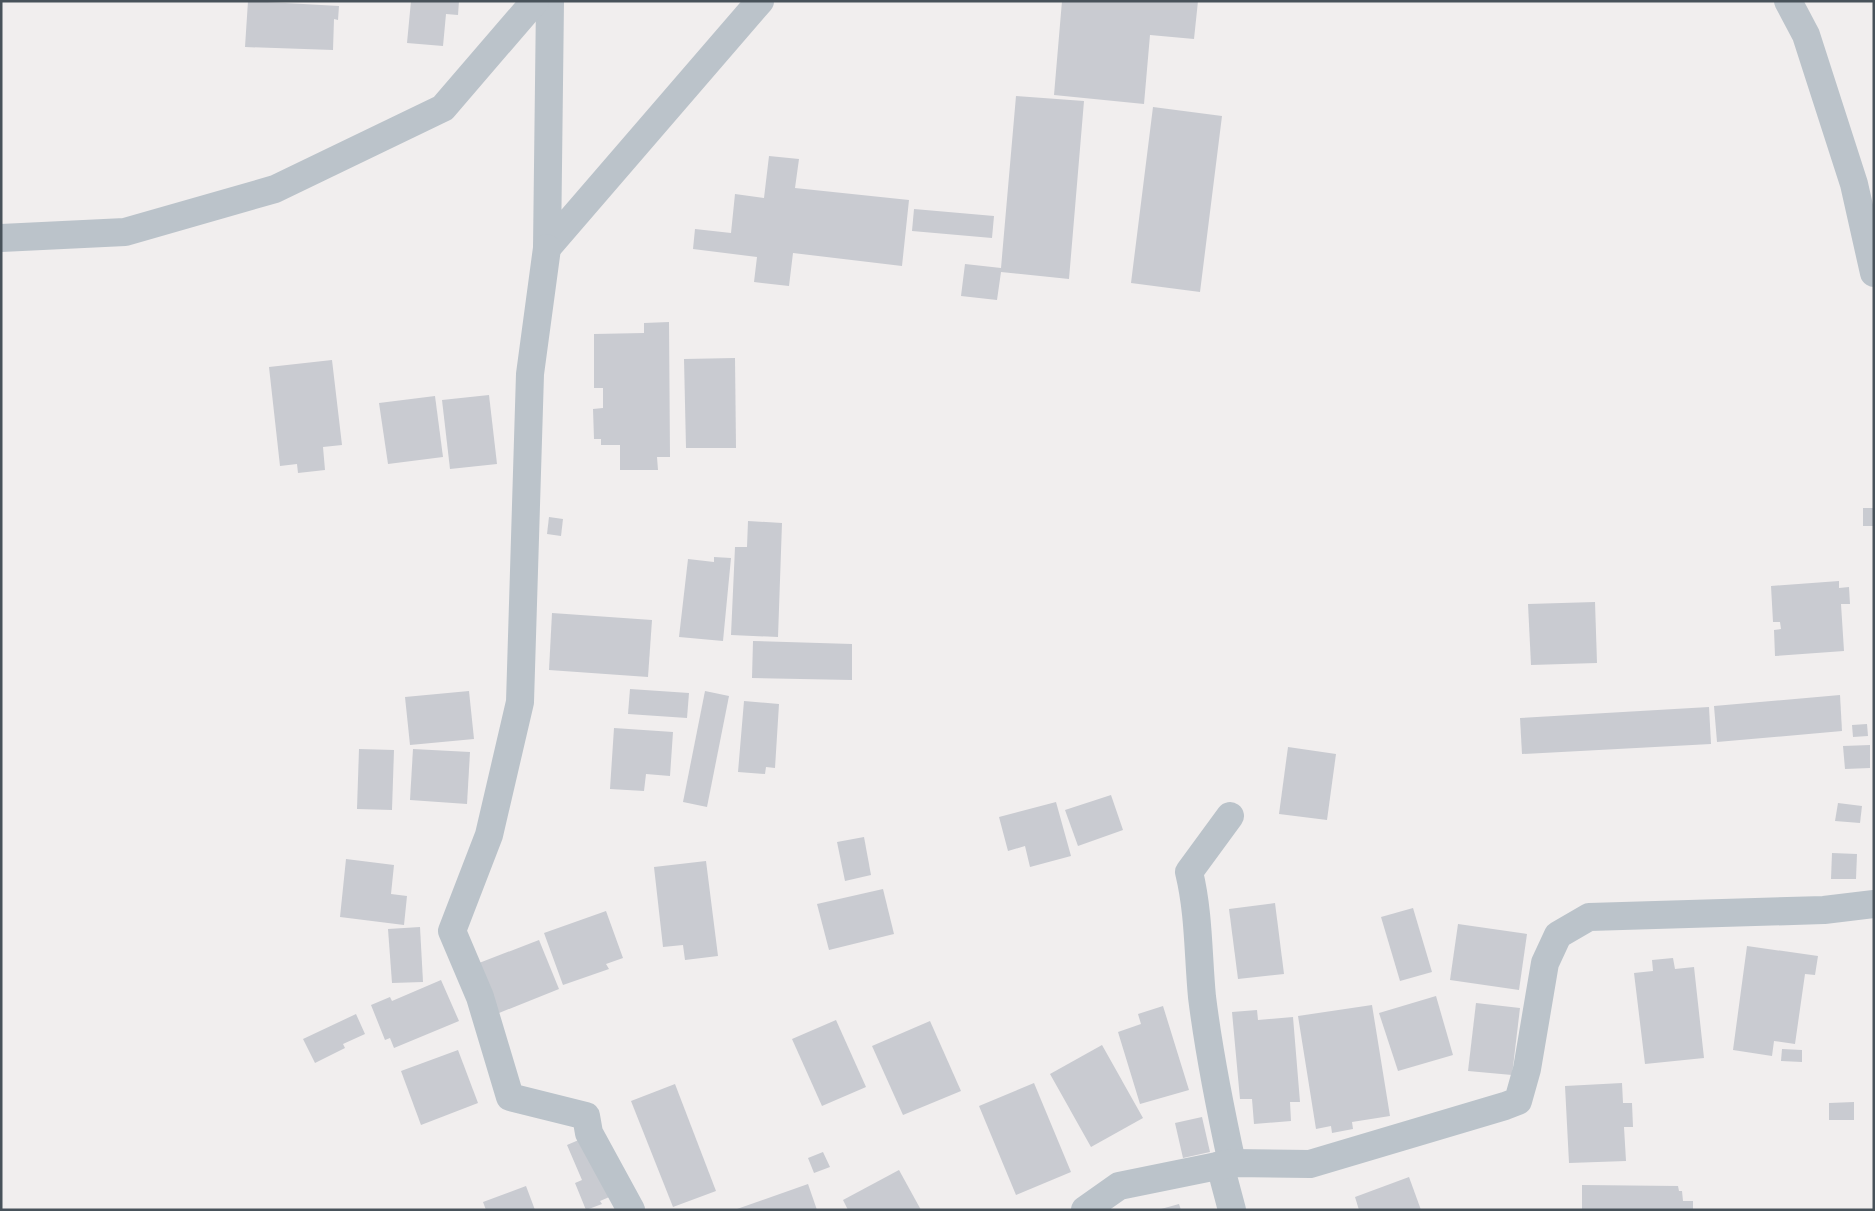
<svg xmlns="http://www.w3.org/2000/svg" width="1875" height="1211" font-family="'Titillium Web',sans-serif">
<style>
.building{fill:#c9cbd1}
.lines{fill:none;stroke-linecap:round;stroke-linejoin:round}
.minor{stroke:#bbc3ca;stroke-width:28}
</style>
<rect width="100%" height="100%" fill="#f1eeee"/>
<g class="building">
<polygon points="248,1 339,6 338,20 334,19 333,50 245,47"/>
<polygon points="411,1 459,1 458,15 446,14 443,46 407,43"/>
<polygon points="1062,1 1198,1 1194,39 1150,35 1144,104 1054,95"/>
<polygon points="1016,96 1084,101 1069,279 1001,272 997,300 961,296 965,264 1001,268"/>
<polygon points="1153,107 1222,116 1200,292 1131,283"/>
<polygon points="769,156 799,159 795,188 909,200 902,266 793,253 789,286 754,282 757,257 693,249 695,229 731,233 735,194 764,198"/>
<polygon points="914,209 994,216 992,238 912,231"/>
<polygon points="669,322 670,457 657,457 658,470 620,470 620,445 601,445 601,439 594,439 593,409 603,408 603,388 594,388 594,334 644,333 644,323"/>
<polygon points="735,358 736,448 686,448 684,359"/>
<polygon points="332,360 342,445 323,447 325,470 298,473 297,464 280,466 269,367"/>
<polygon points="489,395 497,464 450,469 442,400"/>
<polygon points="435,396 443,457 388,464 379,403"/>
<rect x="1863" y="508" width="11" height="18"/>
<polygon points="549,517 563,519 561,536 547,534"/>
<polygon points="748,521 782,523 778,637 731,635 735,547 747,547"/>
<polygon points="714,557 731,558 723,641 679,637 688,559 714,562"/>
<polygon points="1839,581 1839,588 1849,587 1850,604 1841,604 1844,651 1775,656 1774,630 1781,629 1780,622 1773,622 1771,586"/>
<polygon points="1595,602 1597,663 1531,665 1528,604"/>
<polygon points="552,613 652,620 648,677 549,670"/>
<polygon points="753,641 852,644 852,680 752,678"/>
<polygon points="630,689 689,693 687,718 628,714"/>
<polygon points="469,691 474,739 410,745 405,697"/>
<polygon points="705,691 729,696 707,807 683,802"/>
<polygon points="1840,695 1842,731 1717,742 1714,706"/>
<polygon points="744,701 779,704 775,768 766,767 765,774 738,772"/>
<polygon points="1709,707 1711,744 1522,754 1520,718"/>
<polygon points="1867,724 1868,736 1853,737 1852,725"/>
<polygon points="614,728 673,732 670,776 646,774 644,791 610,789"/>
<polygon points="1870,745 1870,768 1845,769 1843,746"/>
<polygon points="1288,747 1336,754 1327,820 1279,814"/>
<polygon points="359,749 394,750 392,810 357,809"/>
<polygon points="413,749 470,752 467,804 410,800"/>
<polygon points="1111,795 1123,830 1078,846 1065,810"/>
<polygon points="1056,802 1071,856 1030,867 1025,846 1008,851 999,817"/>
<polygon points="1838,803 1862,806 1860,823 1835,821"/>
<polygon points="864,837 871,875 845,881 837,842"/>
<polygon points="1832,853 1857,854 1856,879 1831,879"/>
<polygon points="346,859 394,865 391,894 407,896 404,925 340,917"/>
<polygon points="706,861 718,956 685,960 683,945 663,947 654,867"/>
<polygon points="883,889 894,934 829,950 817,904"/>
<polygon points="1275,903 1284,974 1238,979 1229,909"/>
<polygon points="1413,908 1432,972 1400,981 1381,917"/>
<polygon points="606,911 623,958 606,964 609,969 563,985 544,933"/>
<polygon points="1458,924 1527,934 1519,990 1450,980"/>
<polygon points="420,927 423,982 392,983 388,929"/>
<polygon points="539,940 559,989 499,1013 479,963"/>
<polygon points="1747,946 1818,956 1815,975 1805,974 1795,1044 1774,1041 1772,1056 1733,1050"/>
<polygon points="1673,958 1675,969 1694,967 1704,1058 1645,1064 1634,973 1653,971 1652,960"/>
<polygon points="441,980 459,1021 394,1048 390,1038 385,1040 371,1005 390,997 392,1001"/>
<polygon points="1436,996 1453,1055 1398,1071 1379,1013"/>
<polygon points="1476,1003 1520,1008 1512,1075 1468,1071"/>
<polygon points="1372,1005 1390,1116 1352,1122 1353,1129 1332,1133 1331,1126 1316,1129 1298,1016"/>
<polygon points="1163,1006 1189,1090 1140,1104 1118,1032 1141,1024 1138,1014"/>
<polygon points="1257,1010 1258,1020 1293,1017 1300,1102 1290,1102 1291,1121 1254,1124 1252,1099 1240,1099 1232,1012"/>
<polygon points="356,1014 365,1034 343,1044 345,1048 315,1063 303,1039"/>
<polygon points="836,1020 866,1087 822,1106 792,1039"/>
<polygon points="930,1021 961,1091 903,1115 872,1046"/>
<polygon points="1102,1045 1143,1118 1091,1147 1050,1074"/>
<polygon points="1782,1049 1802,1050 1802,1062 1781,1061"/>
<polygon points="458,1050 478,1103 421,1125 401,1071"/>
<polygon points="1034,1083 1071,1172 1016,1195 979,1106"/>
<polygon points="1622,1083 1623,1103 1632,1103 1633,1127 1624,1127 1626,1161 1569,1163 1565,1086"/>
<polygon points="675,1084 716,1191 673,1207 631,1101"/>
<polygon points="1854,1102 1854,1120 1829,1120 1829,1103"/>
<polygon points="1202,1117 1210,1152 1183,1158 1175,1123"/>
<polygon points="588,1136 614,1195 600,1201 602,1204 586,1210 575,1183 582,1180 567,1145"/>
<polygon points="823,1152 830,1167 814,1173 808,1158"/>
<polygon points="899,1170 921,1210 848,1210 843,1200"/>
<polygon points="1409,1177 1421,1210 1359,1210 1355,1197"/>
<polygon points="808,1184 817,1210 737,1210 737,1209"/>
<polygon points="1582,1185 1678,1186 1679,1191 1682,1191 1683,1201 1693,1201 1693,1210 1582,1210"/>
<polygon points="526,1186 535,1210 486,1210 483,1202"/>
<polygon points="1179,1204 1181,1210 1162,1210 1161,1209"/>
</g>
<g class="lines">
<g class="minor">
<polyline points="550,1 547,248 760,1"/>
<polyline points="1788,1 1806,35 1854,184 1874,273"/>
<polyline points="1,238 125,232 275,189 443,108 535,1"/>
<polyline points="547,248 530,374 520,702 489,835 452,931 480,997 510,1097 586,1116 589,1133 631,1210"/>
<path d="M1230,816L1189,872C1199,913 1198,955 1202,997C1209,1053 1220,1108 1232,1163"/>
<polyline points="1220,1165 1232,1210"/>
<polyline points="1085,1210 1119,1186 1232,1163 1310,1164 1505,1106 1518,1101 1527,1069 1545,963 1558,935 1589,917 1824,910 1874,904"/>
</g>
</g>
<rect width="1875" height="1211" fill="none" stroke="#48525a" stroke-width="5"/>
</svg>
